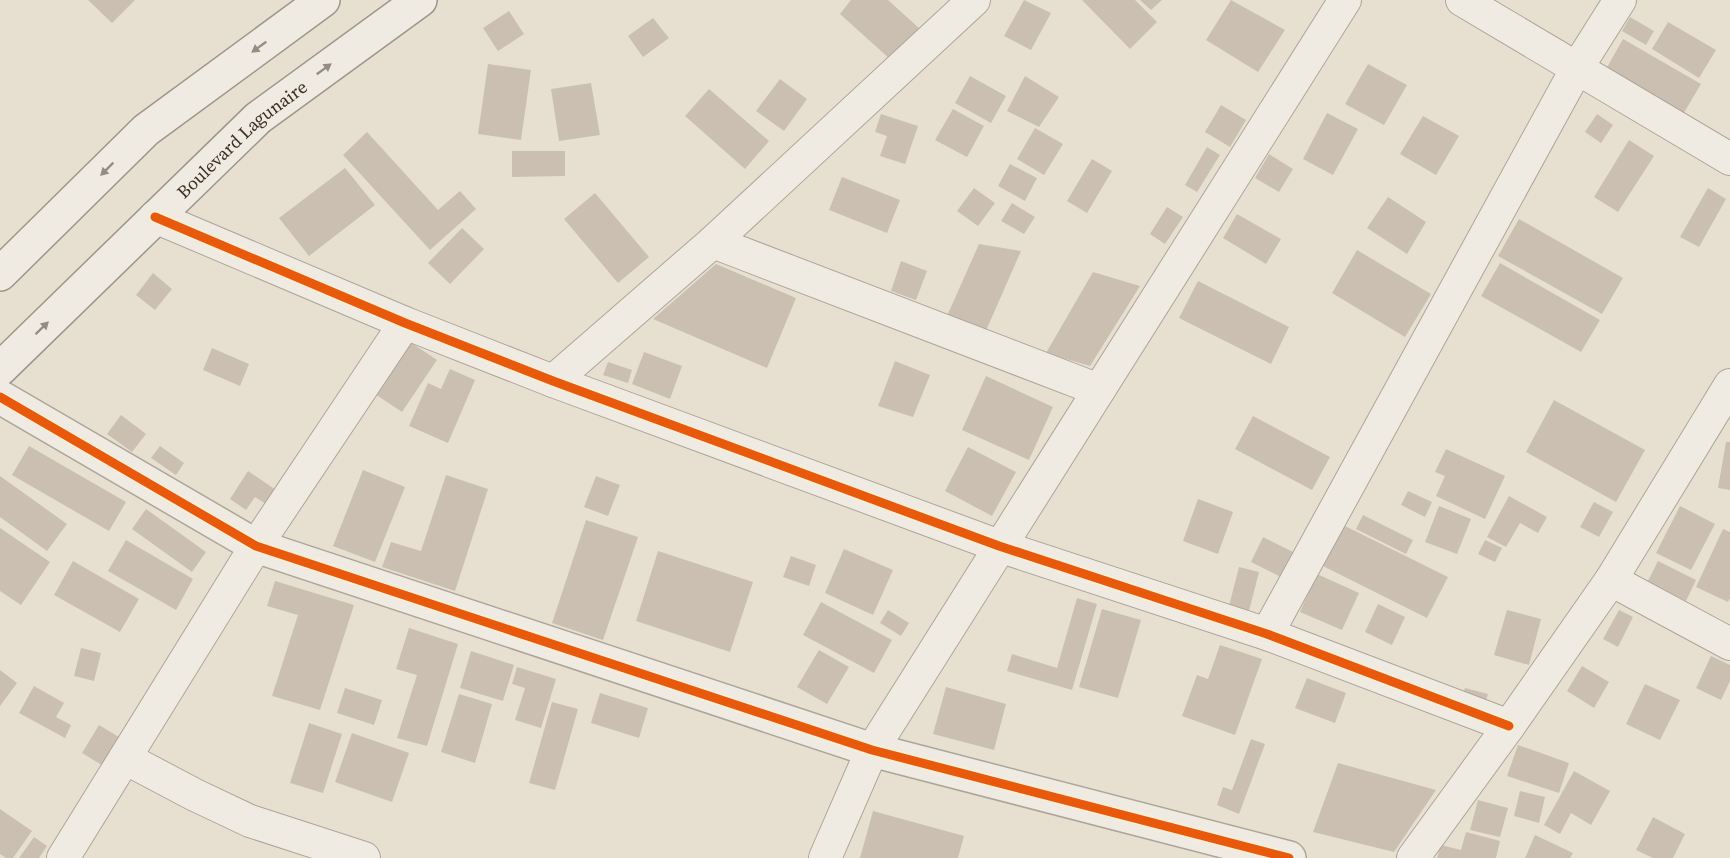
<svg xmlns="http://www.w3.org/2000/svg" width="1730" height="858" font-family="'Source Serif 4',serif">
<style>
.building{fill:#cbbfb2}
.lines{fill:none;stroke-linecap:round;stroke-linejoin:round}
.minor-casing{stroke:#ada599;stroke-width:34}
.tertiary-casing{stroke:#ada599;stroke-width:36}
.secondary-casing{stroke:#9c958a;stroke-width:36}
.minor{stroke:#efebe3;stroke-width:32}
.tertiary{stroke:#efebe3;stroke-width:33}
.secondary{stroke:#efebe3;stroke-width:33}
.cycleway-casing{stroke:#f7eed8;stroke-width:13}
.cycleway{stroke:#e8590c;stroke-width:9}
.oneway{fill:#968c82}
.labels{text-anchor:middle;dominant-baseline:central;stroke-width:4.5;stroke-linejoin:round;paint-order:stroke}
.street-label{font-size:18px;fill:#3d2e20;stroke:#f7eed8}
</style>
<rect width="100%" height="100%" fill="#e7e0d1"/>
<g class="building">
<polygon points="88,0 135,0 112,23"/>
<polygon points="851,0 888,0 920,29 890,59 840,14"/>
<polygon points="1024,0 1051,13 1031,50 1004,36"/>
<polygon points="1082,0 1135,0 1157,22 1130,49"/>
<polygon points="1140,0 1162,0 1151,10"/>
<polygon points="1231,0 1285,30 1258,72 1206,40"/>
<polygon points="509,11 524,34 498,51 483,28"/>
<polygon points="1630,17 1654,31 1646,45 1622,31"/>
<polygon points="653,18 669,38 643,57 628,36"/>
<polygon points="1668,22 1716,50 1699,78 1652,49"/>
<polygon points="1623,39 1701,84 1682,116 1605,71"/>
<polygon points="488,64 531,70 521,140 478,134"/>
<polygon points="1368,64 1407,85 1384,125 1345,104"/>
<polygon points="970,76 1006,96 991,123 955,103"/>
<polygon points="1025,76 1059,97 1039,127 1007,111"/>
<polygon points="780,79 807,99 784,131 756,111"/>
<polygon points="591,83 600,135 559,141 551,89"/>
<polygon points="709,89 769,141 745,169 685,116"/>
<polygon points="1221,105 1246,120 1230,147 1205,132"/>
<polygon points="953,109 984,126 967,157 935,140"/>
<polygon points="1327,113 1358,129 1333,175 1303,159"/>
<polygon points="881,114 918,126 905,164 880,156 887,136 875,132"/>
<polygon points="1597,114 1613,125 1601,143 1585,132"/>
<polygon points="1423,116 1459,136 1436,175 1400,154"/>
<polygon points="1035,128 1063,144 1044,175 1017,159"/>
<polygon points="367,132 438,210 460,191 476,209 430,250 343,155"/>
<polygon points="1629,140 1654,156 1618,212 1594,197"/>
<polygon points="1207,147 1220,155 1197,192 1185,185"/>
<polygon points="512,151 565,151 565,176 512,177"/>
<polygon points="1269,154 1293,169 1279,192 1255,178"/>
<polygon points="1092,159 1112,171 1087,213 1067,201"/>
<polygon points="1010,164 1037,178 1025,201 998,186"/>
<polygon points="345,168 375,205 309,256 279,218"/>
<polygon points="842,177 900,200 887,233 829,210"/>
<polygon points="974,188 995,203 978,226 957,211"/>
<polygon points="1708,188 1726,199 1699,247 1680,237"/>
<polygon points="595,193 649,257 618,283 564,219"/>
<polygon points="1388,197 1426,222 1407,254 1367,228"/>
<polygon points="1012,203 1035,217 1024,234 1001,221"/>
<polygon points="1167,207 1183,217 1165,244 1150,234"/>
<polygon points="1237,214 1281,239 1266,264 1223,238"/>
<polygon points="1519,219 1623,278 1602,314 1498,256"/>
<polygon points="462,228 484,249 450,284 428,263"/>
<polygon points="979,244 1021,251 985,333 947,316"/>
<polygon points="1357,250 1431,294 1405,337 1332,293"/>
<polygon points="901,261 927,271 916,300 891,291"/>
<polygon points="1500,263 1600,320 1581,352 1481,296"/>
<polygon points="716,264 796,298 767,368 653,319"/>
<polygon points="1093,272 1140,286 1090,366 1046,353"/>
<polygon points="153,273 172,289 155,310 136,295"/>
<polygon points="1198,281 1289,327 1271,364 1179,318"/>
<polygon points="407,340 437,360 402,412 372,392"/>
<polygon points="212,348 249,364 240,386 203,370"/>
<polygon points="644,352 682,366 670,399 632,384"/>
<polygon points="895,361 930,375 913,417 878,406"/>
<polygon points="608,362 632,370 628,383 603,375"/>
<polygon points="450,369 475,380 448,443 409,426 428,383 441,389"/>
<polygon points="986,376 1053,407 1029,460 962,430"/>
<polygon points="1554,400 1645,450 1616,502 1526,452"/>
<polygon points="121,415 146,434 132,452 107,434"/>
<polygon points="1253,416 1330,457 1312,490 1235,449"/>
<polygon points="1726,442 1730,442 1730,490 1718,488"/>
<polygon points="29,446 126,502 109,531 12,475"/>
<polygon points="160,446 184,463 176,475 151,458"/>
<polygon points="968,447 1016,472 992,516 945,491"/>
<polygon points="1446,449 1505,476 1485,519 1436,496 1445,476 1435,472"/>
<polygon points="363,470 405,487 375,562 333,546"/>
<polygon points="248,471 279,492 269,506 255,497 246,510 230,499"/>
<polygon points="446,475 488,489 455,591 382,567 391,542 421,551"/>
<polygon points="0,476 67,524 47,551 0,517"/>
<polygon points="596,476 620,485 608,516 584,507"/>
<polygon points="1408,491 1432,502 1425,517 1401,505"/>
<polygon points="1509,496 1547,517 1538,533 1520,523 1506,547 1487,537"/>
<polygon points="1198,499 1233,512 1218,554 1183,541"/>
<polygon points="1594,502 1613,512 1599,537 1580,527"/>
<polygon points="1439,506 1471,519 1457,554 1425,542"/>
<polygon points="1680,506 1715,524 1691,570 1656,553"/>
<polygon points="146,509 206,552 192,572 132,529"/>
<polygon points="1363,515 1413,540 1406,554 1356,529"/>
<polygon points="586,520 638,537 603,640 552,623"/>
<polygon points="1343,525 1448,577 1427,618 1323,566"/>
<polygon points="0,528 50,562 21,605 0,591"/>
<polygon points="1723,529 1730,532 1730,598 1728,602 1696,587"/>
<polygon points="1263,537 1295,553 1283,578 1251,562"/>
<polygon points="126,540 193,579 176,610 108,571"/>
<polygon points="1485,540 1502,548 1495,562 1478,554"/>
<polygon points="844,549 893,570 873,615 825,593"/>
<polygon points="658,551 753,582 730,652 636,621"/>
<polygon points="791,556 816,565 809,586 783,577"/>
<polygon points="73,561 139,599 120,632 54,595"/>
<polygon points="1658,561 1696,580 1686,601 1648,581"/>
<polygon points="1239,567 1259,572 1249,611 1229,606"/>
<polygon points="1317,574 1359,593 1342,630 1300,612"/>
<polygon points="275,581 354,605 320,710 272,696 298,615 267,606"/>
<polygon points="1077,598 1097,604 1072,690 1007,671 1012,654 1057,668"/>
<polygon points="821,602 892,640 874,673 803,635"/>
<polygon points="1378,604 1405,617 1392,645 1365,632"/>
<polygon points="1102,609 1141,620 1118,698 1079,687"/>
<polygon points="888,610 909,623 901,636 880,623"/>
<polygon points="1507,610 1541,619 1529,665 1494,655"/>
<polygon points="1619,610 1633,617 1618,647 1603,639"/>
<polygon points="409,628 458,644 427,746 397,738 417,675 396,669"/>
<polygon points="1220,645 1262,659 1235,735 1182,716 1197,675 1208,679"/>
<polygon points="81,648 101,653 94,681 74,676"/>
<polygon points="819,650 849,667 827,704 797,687"/>
<polygon points="471,651 514,665 503,701 460,688"/>
<polygon points="1711,656 1730,665 1730,681 1721,700 1696,688"/>
<polygon points="1582,666 1609,682 1594,708 1567,691"/>
<polygon points="517,667 556,679 541,728 515,720 525,688 512,684"/>
<polygon points="0,670 17,683 0,706"/>
<polygon points="1307,678 1346,693 1335,723 1295,708"/>
<polygon points="1645,684 1680,700 1660,740 1626,724"/>
<polygon points="34,686 64,703 56,717 71,725 65,738 19,713"/>
<polygon points="946,687 1006,704 994,750 933,734"/>
<polygon points="345,688 382,700 374,725 337,713"/>
<polygon points="1465,688 1488,694 1484,707 1461,701"/>
<polygon points="600,693 648,708 639,738 591,723"/>
<polygon points="459,694 492,704 475,763 441,752"/>
<polygon points="552,702 578,709 555,790 529,783"/>
<polygon points="309,723 342,734 323,793 290,783"/>
<polygon points="99,725 127,742 110,770 82,753"/>
<polygon points="352,733 409,753 392,802 335,782"/>
<polygon points="1251,739 1265,744 1239,814 1217,805 1223,787 1232,790"/>
<polygon points="1518,745 1569,763 1559,793 1507,776"/>
<polygon points="1338,763 1436,790 1394,852 1313,832"/>
<polygon points="1574,771 1610,791 1591,825 1571,813 1560,834 1544,825"/>
<polygon points="1520,791 1545,797 1539,823 1514,816"/>
<polygon points="1478,800 1508,808 1500,837 1470,830"/>
<polygon points="0,809 32,831 13,858 6,858 0,854"/>
<polygon points="873,811 964,836 958,858 860,858"/>
<polygon points="1653,817 1685,834 1673,858 1653,858 1636,850"/>
<polygon points="1466,832 1500,841 1496,858 1437,858 1441,845 1461,850"/>
<polygon points="1535,835 1573,853 1570,858 1525,858"/>
<polygon points="34,837 47,846 39,858 19,858"/>
</g>
<g class="lines">
<g class="minor-casing">
<g id="minor">
<polyline points="1462,0 1730,159"/>
<polyline points="155,217 405,323 553,381 999,546 1267,634 1509,726"/>
<polyline points="713,242 1099,390"/>
<polyline points="553,381 713,242 974,0"/>
<polyline points="1611,580 1730,644"/>
<polyline points="1267,634 1577,68 1620,0"/>
<polyline points="125,758 195,795 250,821 364,858"/>
<polyline points="63,858 256,546 405,323"/>
<polyline points="825,858 872,750 1345,0"/>
<polyline points="1413,858 1509,726 1611,580 1730,385"/>
</g>
</g>
<g class="tertiary-casing">
<polyline id="tertiary" points="0,397 256,546 872,750 1289,858"/>
</g>
<g class="secondary-casing">
<g id="secondary">
<polyline points="0,274 146,130 323,0"/>
<path id="s1" d="M0,369L258,118L420,0"/>
</g>
</g>
<use href="#minor" class="minor"/>
<use href="#tertiary" class="tertiary"/>
<use href="#secondary" class="secondary"/>
<g class="cycleway-casing">
<g id="cycleway">
<polyline points="155,217 405,323 553,381 999,546 1267,634 1509,726"/>
<polyline points="0,397 256,546 872,750 1289,858"/>
</g>
</g>
<use href="#cycleway" class="cycleway"/>
</g>
<defs><path id="oneway-solid" d="M-6-.8H1V-3.2L6.5 0L1 3.2V.8H-6Z" transform="scale(1.5)"/></defs>
<g class="oneway">
<use href="#oneway-solid" transform="translate(259 47) rotate(144)"/>
<use href="#oneway-solid" transform="translate(324 69) rotate(-36)"/>
<use href="#oneway-solid" transform="translate(107 169) rotate(135)"/>
<use href="#oneway-solid" transform="translate(42 328) rotate(-44)"/>
</g>
<g class="labels">
<g class="street-label">
<text stroke="none"><textPath href="#s1" startOffset="334">Boulevard Lagunaire</textPath></text>
</g>
</g>
</svg>
